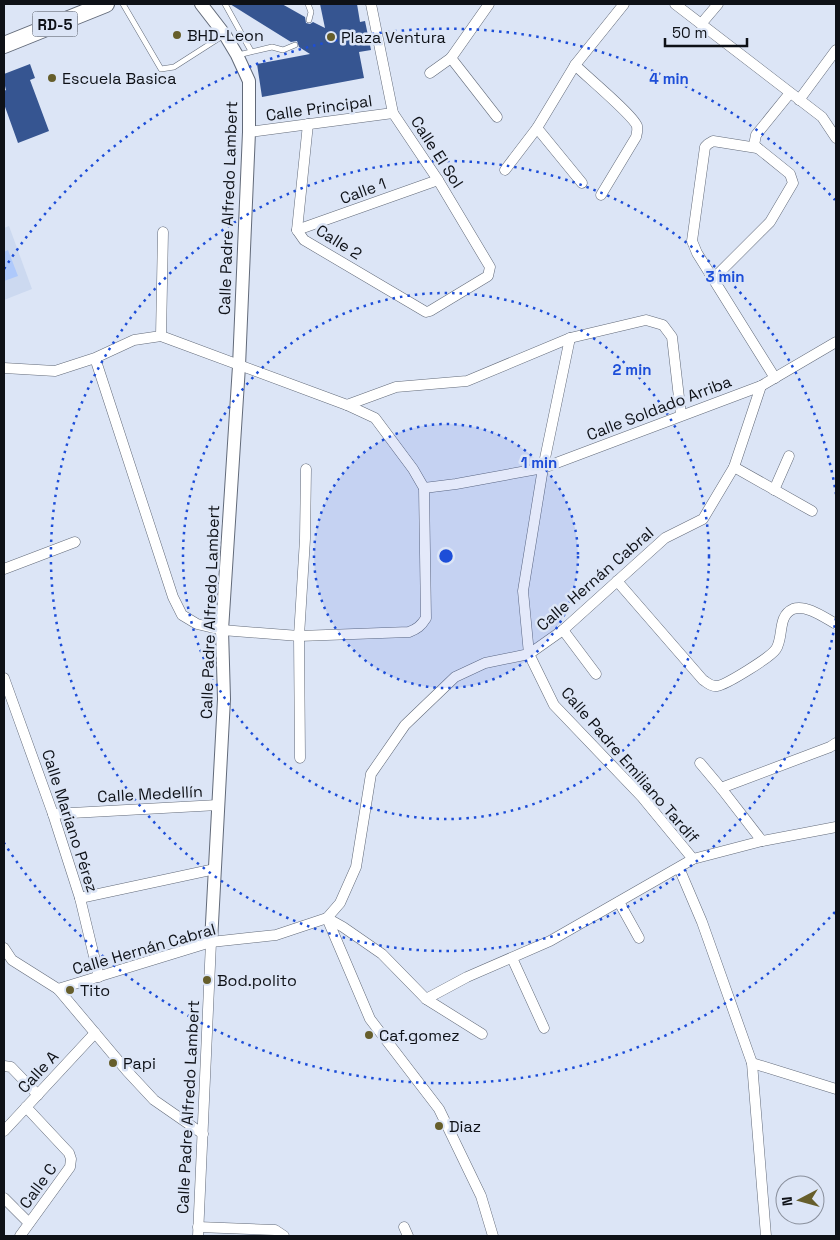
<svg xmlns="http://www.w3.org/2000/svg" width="840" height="1240" font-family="'Space Grotesk',sans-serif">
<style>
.built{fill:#ccd9f0}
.green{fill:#aec9fb}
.building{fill:#365591}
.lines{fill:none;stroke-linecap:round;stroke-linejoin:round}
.service-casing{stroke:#626a79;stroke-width:6}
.minor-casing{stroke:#626a79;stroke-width:11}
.tertiary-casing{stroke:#626a79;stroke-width:14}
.primary-casing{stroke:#626a79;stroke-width:18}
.service{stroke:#fff;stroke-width:5}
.minor{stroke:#fff;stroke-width:10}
.tertiary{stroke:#fff;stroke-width:12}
.primary{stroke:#fff;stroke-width:16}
.ring{fill:none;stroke:#1d4ed8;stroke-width:2.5;stroke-dasharray:2.5 5}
.poi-dot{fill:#665e2b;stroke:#dce5f6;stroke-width:2}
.labels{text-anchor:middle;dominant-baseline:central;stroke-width:5;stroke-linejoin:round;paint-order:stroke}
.shield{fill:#dce5f6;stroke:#4c515a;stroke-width:1}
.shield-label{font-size:15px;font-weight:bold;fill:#0e1117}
.poi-label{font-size:16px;fill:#0e1117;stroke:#dce5f6;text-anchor:start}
.street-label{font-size:16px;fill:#0e1117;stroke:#dce5f6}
.centre{fill:#1d4ed8;stroke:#dce5f6;stroke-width:2.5}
.ring-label{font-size:15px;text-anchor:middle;font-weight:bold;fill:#1d4ed8;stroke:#dce5f6;stroke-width:5;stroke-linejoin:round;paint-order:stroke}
</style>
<rect width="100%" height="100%" fill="#dce5f6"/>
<polygon class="built" points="9,226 32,289 4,300 4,228"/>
<polygon class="green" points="8,250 18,276 4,281 4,252"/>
<g class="building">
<polygon points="230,4 282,4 305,17 306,23 310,24 313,22 325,28 320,4 357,4 360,22 365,21 371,50 359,52 364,78 262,97 257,64 310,54 299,47 297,41 291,42"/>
<polygon points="30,64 35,78 30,80 49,131 18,143 4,104 4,91 6,90 4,82 4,74"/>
</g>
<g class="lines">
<g class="service-casing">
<g id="service">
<polyline points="123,4 161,69 174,67 224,35"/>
<polyline points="225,4 251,51"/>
<polyline points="308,4 311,12 309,20"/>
<polyline points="238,55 272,47 283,50 295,45"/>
</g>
</g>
<g class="minor-casing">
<g id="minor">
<polyline points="675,4 822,117 836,138"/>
<polyline points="701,24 718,4"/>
<polyline points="451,58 497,117"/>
<path d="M575,65C586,76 633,115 637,126C638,130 637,133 636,137L601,195"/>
<polyline points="430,73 451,58 489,4"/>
<polyline points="799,100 836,50"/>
<polyline points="308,124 297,230 304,240 426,312 430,311 488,276 490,267 438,180 393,113 371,4"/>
<polyline points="537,128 582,183"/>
<polyline points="249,132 393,113"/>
<polyline points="757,148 713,141 708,144 705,147 692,241 697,253 775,378"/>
<polyline points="505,170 537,128 575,65 624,4"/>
<polyline points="297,230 438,180"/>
<polyline points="713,279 770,222 793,183 790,174 754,145 756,135 790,93"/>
<polyline points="161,336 163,232"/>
<polyline points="570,338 543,468 523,591 529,654 554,705 642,797 693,859"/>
<path d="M4,368L55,371L95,358L134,340L161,336L347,405L375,418L413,469L424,488L426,618C421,626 417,629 409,632L299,636L222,630L197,624L182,615L173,597L95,358"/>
<polyline points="347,405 396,387 467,381 570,338 646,320 663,325 672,337 681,415"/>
<polyline points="734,467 812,511"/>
<polyline points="424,488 456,484 543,468 761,386 836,342"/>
<polyline points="774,490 789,456"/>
<polyline points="4,569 75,542"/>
<path d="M617,581L703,680C708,683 711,687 717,686C726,685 771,657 776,649C784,637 777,616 793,609C806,604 825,618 836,624"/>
<polyline points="563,630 596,674"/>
<polyline points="4,678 53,814 80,898 99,977"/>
<polyline points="300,758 299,636 305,539 306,469"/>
<polyline points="700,763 721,788 762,841"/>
<polyline points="721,788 830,747 836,743"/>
<polyline points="53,814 218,805"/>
<polyline points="679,868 702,922 752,1063 766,1236"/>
<polyline points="80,898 215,869"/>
<polyline points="619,902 639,938"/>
<polyline points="327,918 370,1019 439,1109 481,1196 493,1236"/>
<polyline points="327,918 343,927 382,954 426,999 482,1034"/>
<polyline points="4,948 12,960 58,989 211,942 276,935 327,918 340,903 356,867 371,774 405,725 455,677 485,663 529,654 563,630 665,538 703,519 734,467 761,386"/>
<polyline points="512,958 544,1028"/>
<polyline points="58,989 127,1071 154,1100 203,1134"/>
<polyline points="426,999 467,977 550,941 693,859 762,841 836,827"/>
<polyline points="752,1063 836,1089"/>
<polyline points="4,1066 11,1067 38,1095"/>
<polyline points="4,1131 95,1033"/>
<polyline points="4,1198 29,1223"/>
<polyline points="198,1227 275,1230 284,1236"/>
<polyline points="404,1227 408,1236"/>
<polyline points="20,1236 70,1167 71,1159 69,1153 26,1107"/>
<polyline points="198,1236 211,942"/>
</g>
</g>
<g class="tertiary-casing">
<polyline id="tertiary" points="201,4 225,35 237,55 249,81 249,132 239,366 222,630 224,699 211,942"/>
</g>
<g class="primary-casing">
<polyline id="primary" points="4,45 106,4"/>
</g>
<use href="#service" class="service"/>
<use href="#minor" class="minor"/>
<use href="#tertiary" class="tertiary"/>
<use href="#primary" class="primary"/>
</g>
<circle cx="446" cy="556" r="132" fill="#1d4ed8" fill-opacity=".12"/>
<g class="ring">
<circle cx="446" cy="556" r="132"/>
<circle cx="446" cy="556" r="263"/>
<path d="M836 618A395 395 0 1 1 836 494"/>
<path d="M835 912A527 527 0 0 1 4 843M4 269A527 527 0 0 1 835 200"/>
</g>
<g class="poi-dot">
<circle cx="177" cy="35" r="5"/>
<circle cx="331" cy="37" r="5"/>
<circle cx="52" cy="78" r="5"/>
<circle cx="207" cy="980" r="5"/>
<circle cx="70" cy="990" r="5"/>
<circle cx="369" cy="1035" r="5"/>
<circle cx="113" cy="1063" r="5"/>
<circle cx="439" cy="1126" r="5"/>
</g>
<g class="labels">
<rect class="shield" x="32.5" y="11.5" width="45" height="25" rx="4"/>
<g class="shield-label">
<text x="55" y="24">RD-5</text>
</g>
<g class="poi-label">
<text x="187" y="35">BHD-Leon</text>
<text x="341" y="37">Plaza Ventura</text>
<text x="62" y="78">Escuela Basica</text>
<text x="217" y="980">Bod.polito</text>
<text x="80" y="990">Tito</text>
<text x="379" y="1035">Caf.gomez</text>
<text x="123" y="1063">Papi</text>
<text x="449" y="1126">Diaz</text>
</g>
<g class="street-label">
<text transform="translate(319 108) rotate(-8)">Calle Principal</text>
<text transform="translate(437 152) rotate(57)">Calle El Sol</text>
<text transform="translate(363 191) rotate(-20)">Calle 1</text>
<text transform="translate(228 208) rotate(-88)">Calle Padre Alfredo Lambert</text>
<text transform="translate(339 242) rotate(32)">Calle 2</text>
<text transform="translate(659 408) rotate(-21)">Calle Soldado Arriba</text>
<text transform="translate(595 579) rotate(-41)">Calle Hernán Cabral</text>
<text transform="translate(210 612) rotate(-88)">Calle Padre Alfredo Lambert</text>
<text transform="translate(630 765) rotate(49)">Calle Padre Emiliano Tardif</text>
<text transform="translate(150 794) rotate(-3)">Calle Medellín</text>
<text transform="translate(70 821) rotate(72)">Calle Mariano Pérez</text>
<text transform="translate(144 949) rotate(-16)">Calle Hernán Cabral</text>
<text transform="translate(38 1072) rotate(-47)">Calle A</text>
<text transform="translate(188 1107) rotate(-87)">Calle Padre Alfredo Lambert</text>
<text transform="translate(38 1186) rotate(-54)">Calle C</text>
</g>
</g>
<circle cx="446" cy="556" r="8" class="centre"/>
<g class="ring-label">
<text x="669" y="84">4 min</text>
<text x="725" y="282">3 min</text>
<text x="632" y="375">2 min</text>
<text x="539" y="468">1 min</text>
</g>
<rect width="840" height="1240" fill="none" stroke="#0e1117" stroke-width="10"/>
<g transform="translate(800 1200) rotate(264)"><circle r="24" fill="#dce5f6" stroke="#8a909d"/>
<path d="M0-4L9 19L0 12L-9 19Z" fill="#665e2b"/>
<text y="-8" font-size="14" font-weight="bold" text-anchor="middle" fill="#0e1117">N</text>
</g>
<path d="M665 38v8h82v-8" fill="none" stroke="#0e1117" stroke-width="2.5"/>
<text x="672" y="38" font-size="15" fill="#0e1117" stroke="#dce5f6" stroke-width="4" paint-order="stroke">50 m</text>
</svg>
